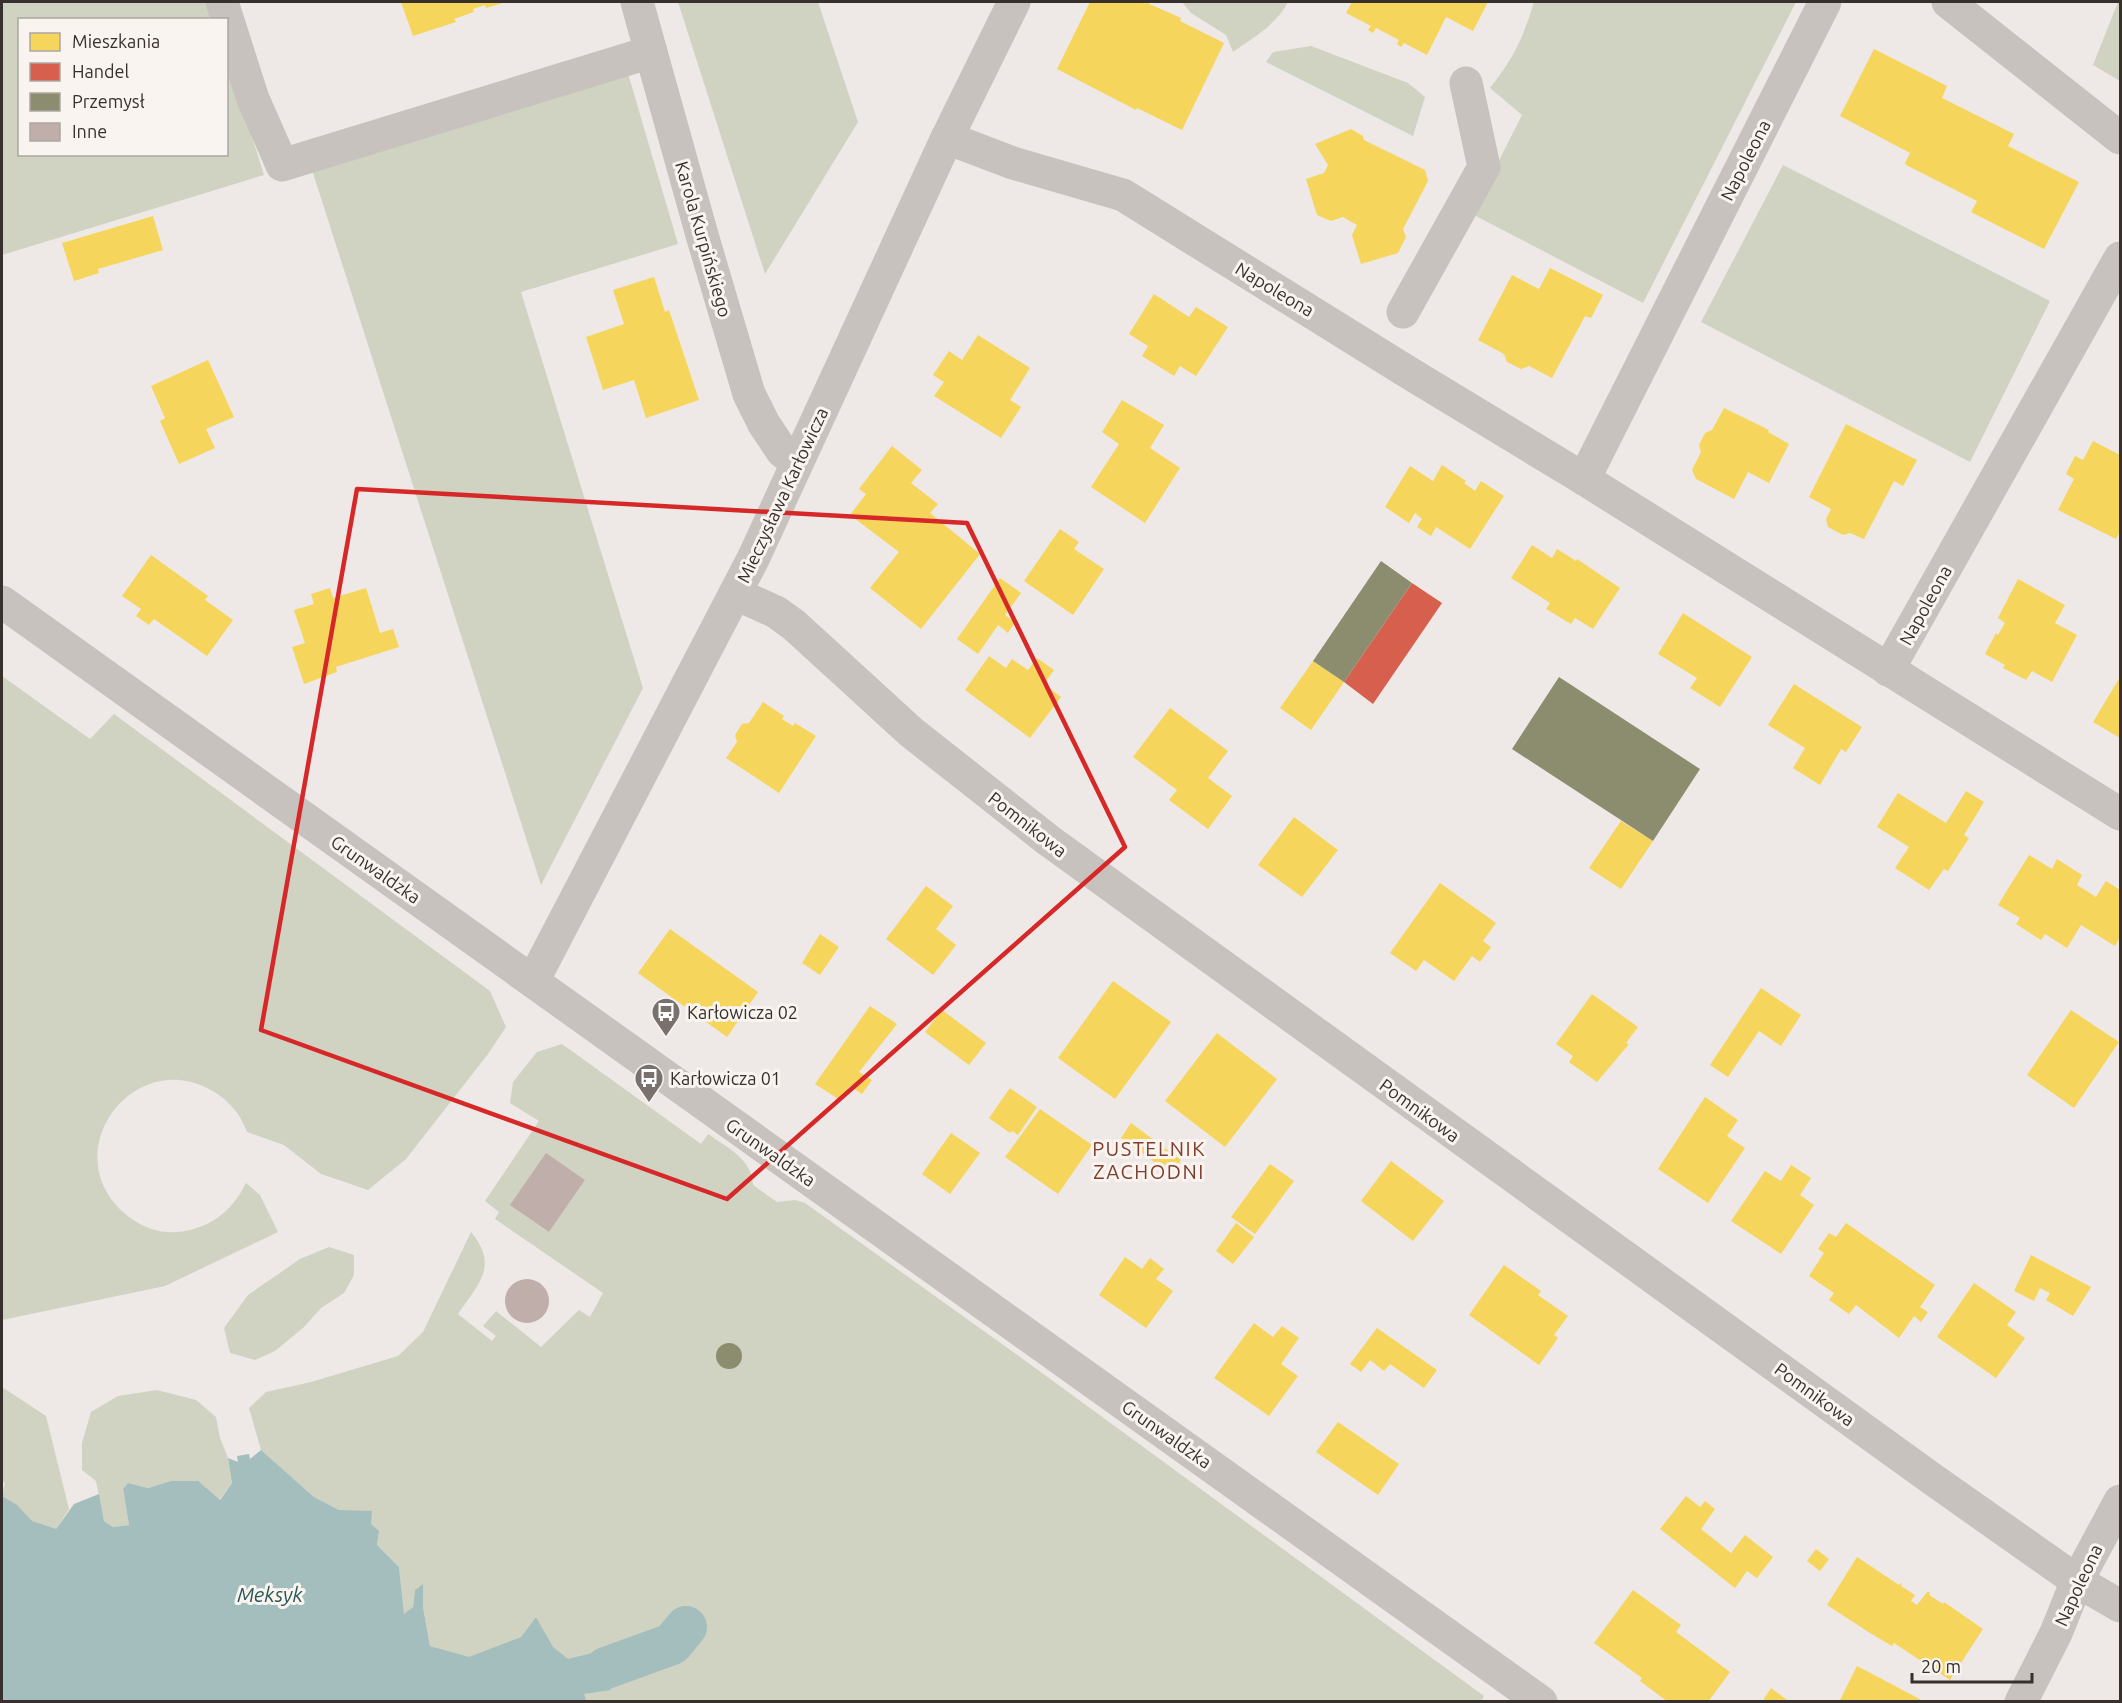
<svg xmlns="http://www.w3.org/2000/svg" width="2122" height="1703" font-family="Ubuntu,sans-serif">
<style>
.green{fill:#d0d2c2;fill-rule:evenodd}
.water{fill:#a4bebd}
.homes{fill:#f6d55c}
.shops{fill:#d6604d}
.industry{fill:#8c8c6e}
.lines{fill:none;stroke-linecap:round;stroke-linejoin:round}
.canal{stroke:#a4bebd;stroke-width:42}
.building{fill:#bfaeaa}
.minor{stroke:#c7c2be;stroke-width:33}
.marked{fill:none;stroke:#d62828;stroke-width:4.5;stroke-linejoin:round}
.labels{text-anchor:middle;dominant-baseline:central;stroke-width:6;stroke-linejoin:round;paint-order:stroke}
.street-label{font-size:18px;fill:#38302c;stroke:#f9f4ef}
.poi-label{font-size:18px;fill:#38302c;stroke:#f9f4ef;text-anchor:start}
.neighbourhood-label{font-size:20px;letter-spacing:1.5px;fill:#7e3d2f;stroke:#f9f4ef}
.water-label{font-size:20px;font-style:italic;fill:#265555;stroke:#f9f4ef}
</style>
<rect width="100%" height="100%" fill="#eee9e6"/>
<g class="green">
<polygon points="2,2 208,2 214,19 20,20 20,154 226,154 227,58 264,175 2,255"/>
<polygon points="678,2 818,2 858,122 765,274"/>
<path d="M1182,2H1288C1277,24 1254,37 1233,52L1226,35L1191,13Z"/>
<path d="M1534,2H1796L1643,303L1472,214L1522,115L1490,88C1515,56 1522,40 1534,2Z"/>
<polygon points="2118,2 2120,2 2120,81 2093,65"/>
<polygon points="1311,46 1408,83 1425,97 1413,136 1266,62 1273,52"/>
<polygon points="627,70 678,244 521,292 643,688 541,885 312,170"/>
<polygon points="1783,165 2050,301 1970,462 1701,322"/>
<path d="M2,676L90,739L114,714L490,991L506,1027L488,1054L406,1159L368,1190L321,1174L284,1145L247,1132C240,1112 225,1096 205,1087C133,1053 63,1145 116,1205C130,1221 153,1234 176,1232C208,1230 232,1212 246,1183L260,1195L278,1232L165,1286L2,1320Z"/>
<path d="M562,1044L701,1144L708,1134C728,1148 752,1159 753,1185L777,1202L795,1200L805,1203L1027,1362L1484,1696L1481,1702L587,1701L583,1694L600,1651L568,1660L553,1648L536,1617L521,1637L469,1658L430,1646L423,1607V1585L415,1590L413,1607L404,1615L399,1567L377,1545L379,1531L314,1497L261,1450L249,1408L266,1392L311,1382L398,1356L423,1332L471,1232C499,1266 479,1283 458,1314L492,1341L496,1336L483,1326L496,1311L541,1347L579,1310L590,1317L603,1293L495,1219L499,1212L485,1201L539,1121L510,1103L513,1082L537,1052ZM546,1154L585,1180L549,1232L511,1205Z"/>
<polygon points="329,1247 354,1255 354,1275 344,1293 321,1308 303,1328 275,1351 255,1360 230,1353 224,1328 248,1295 300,1259"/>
<polygon points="2,1387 46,1416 69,1509 56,1529 2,1561 2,1494 5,1483 2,1481"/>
<polygon points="157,1390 196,1400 216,1417 220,1438 228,1458 232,1483 219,1500 171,1481 148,1488 128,1483 123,1489 129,1525 113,1527 104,1521 96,1481 82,1470 82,1443 91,1412 118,1396"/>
</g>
<polygon class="water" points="261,1450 314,1497 339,1510 372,1511 371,1524 379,1531 377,1545 399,1567 404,1614 413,1607 415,1590 423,1584 423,1607 430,1646 469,1657 521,1637 536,1617 553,1647 568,1659 600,1651 611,1690 584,1694 587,1702 2,1701 2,1496 17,1505 32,1521 56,1529 74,1504 99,1494 104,1521 113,1527 129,1525 123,1489 128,1483 148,1488 171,1481 198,1481 220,1500 232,1483 228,1458 238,1462 237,1456 249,1454 250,1459"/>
<g class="homes">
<polygon points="401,2 506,2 486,8 485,5 473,9 474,12 454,19 456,22 413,36"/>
<polygon points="1090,2 1140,2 1145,4 1145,2 1181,18 1180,21 1224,43 1182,130 1137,108 1136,110 1057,69"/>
<polygon points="1352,2 1488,2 1473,31 1446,17 1427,55 1404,43 1401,47 1397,44 1399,40 1376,28 1373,33 1368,30 1371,26 1346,13"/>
<polygon points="1874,49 1947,86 1942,98 2014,134 2008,146 2079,182 2044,249 1971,212 1977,201 1906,165 1905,163 1910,153 1840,116"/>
<polygon points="1351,129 1363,136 1364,140 1425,170 1428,181 1403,229 1406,237 1398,253 1361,264 1352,235 1357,225 1343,217 1331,221 1317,215 1306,179 1324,173 1328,165 1315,144"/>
<polygon points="153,216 163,250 98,269 99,273 74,281 62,243"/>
<polygon points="1550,268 1603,295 1591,318 1585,316 1552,378 1529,366 1521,369 1507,362 1504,354 1478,340 1512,275 1539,289"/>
<polygon points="654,277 665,312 669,310 699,400 646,418 634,380 603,390 586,337 624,324 613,290"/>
<polygon points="1154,294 1189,317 1196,307 1228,327 1196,376 1180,366 1174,376 1142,356 1148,346 1129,334"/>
<polygon points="978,335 1030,368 1010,400 1021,407 1001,438 934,396 944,382 933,375 949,351 962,360"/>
<polygon points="208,360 234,417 206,429 215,448 179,464 160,421 165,418 151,386"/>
<polygon points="1122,400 1164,425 1150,448 1180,468 1145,523 1091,487 1119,444 1102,432"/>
<polygon points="1724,408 1769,430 1768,432 1789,444 1769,483 1748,472 1734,499 1696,479 1692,470 1701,452 1699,445 1705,433 1712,430"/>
<polygon points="1846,424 1917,460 1903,486 1894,481 1864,539 1850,533 1843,535 1828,527 1826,519 1831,509 1809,497"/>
<polygon points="2093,441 2120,455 2120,531 2116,539 2058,510 2074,479 2066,474 2075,456 2083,460"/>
<polygon points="892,446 922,470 911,483 938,504 930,513 980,554 921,629 870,588 899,552 850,515 866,494 859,489"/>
<polygon points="1442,465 1466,481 1464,483 1475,491 1481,481 1504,496 1470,549 1436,527 1431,536 1417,527 1422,519 1415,513 1409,523 1385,507 1410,466 1433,481"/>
<polygon points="1060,529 1079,542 1074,549 1104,569 1073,615 1024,581"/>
<polygon points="1532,545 1552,558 1557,549 1576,561 1577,559 1620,588 1593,629 1575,618 1571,624 1546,609 1550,603 1511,578"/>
<polygon points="151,555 208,596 205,600 233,620 207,656 154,619 149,625 136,616 141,609 122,596"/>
<polygon points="1000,578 1021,593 1005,615 1015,622 1008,633 998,625 978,654 957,639"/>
<polygon points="2018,579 2065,605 2055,623 2077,635 2052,682 2032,671 2026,680 2003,668 2005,665 1985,654 1996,633 1998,635 2005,623 1998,618"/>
<polygon points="330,588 333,598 366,588 380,633 393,629 399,647 336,667 337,672 304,684 292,647 305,643 294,610 314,604 311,594"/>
<polygon points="1683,613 1752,657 1720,707 1690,688 1697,678 1658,654"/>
<polygon points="989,656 1006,668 1012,659 1028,670 1037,658 1054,670 1044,684 1061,697 1030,738 965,690"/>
<polygon points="1313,661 1344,682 1311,730 1280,708"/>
<polygon points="2120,677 2120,738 2093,722"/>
<polygon points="1794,684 1862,727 1846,752 1841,749 1820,785 1793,768 1805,748 1768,725"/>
<polygon points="763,702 784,716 782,719 793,726 795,723 816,736 779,793 726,758 737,742 735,735 742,724 749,723"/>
<polygon points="1170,708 1228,751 1208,778 1232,796 1208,829 1169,800 1177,790 1133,757"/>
<polygon points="1966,791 1984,802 1964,835 1969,838 1948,871 1944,869 1929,890 1895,868 1909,847 1877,827 1898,793 1946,823"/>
<polygon points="1294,817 1338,850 1302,897 1258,865"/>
<polygon points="1621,821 1653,841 1621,889 1589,868"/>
<polygon points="2029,855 2052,869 2057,859 2082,875 2077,885 2096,897 2106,881 2120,890 2120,937 2115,946 2081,925 2067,948 2045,934 2041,940 2016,924 2020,918 1998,905"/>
<polygon points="1440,883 1496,923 1483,941 1491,947 1480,962 1472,956 1454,981 1424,960 1416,971 1390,953"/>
<polygon points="926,886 953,906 936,929 956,945 933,975 886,939"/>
<polygon points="670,929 758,992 727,1037 638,973"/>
<polygon points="820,934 839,947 820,975 802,963"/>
<polygon points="1113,981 1171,1022 1115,1099 1058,1058"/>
<polygon points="1761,988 1801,1015 1781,1046 1759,1031 1728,1077 1710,1065"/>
<polygon points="1592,994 1638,1027 1626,1043 1629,1044 1597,1082 1569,1062 1573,1056 1556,1044"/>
<polygon points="870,1006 897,1024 859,1072 872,1080 862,1094 850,1086 840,1100 815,1084"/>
<polygon points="942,1010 986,1043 969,1065 925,1032"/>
<polygon points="2071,1010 2119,1042 2074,1108 2027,1075"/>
<polygon points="1217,1033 1277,1079 1225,1147 1165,1101"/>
<polygon points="1010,1088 1037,1107 1018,1135 1012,1131 1010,1133 989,1118"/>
<polygon points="1705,1097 1738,1120 1727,1136 1745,1148 1708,1203 1658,1169"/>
<polygon points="1040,1109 1092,1145 1058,1194 1005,1157"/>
<polygon points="1131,1123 1181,1160 1171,1174 1121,1138"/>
<polygon points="951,1133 980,1153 950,1194 922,1174"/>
<polygon points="1391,1161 1444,1201 1413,1241 1361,1201"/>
<polygon points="1270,1164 1294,1181 1255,1234 1231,1217"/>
<polygon points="1791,1165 1811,1178 1800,1195 1814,1205 1781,1254 1731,1221 1765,1171 1781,1181"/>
<polygon points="1236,1223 1254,1237 1233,1264 1216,1251"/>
<polygon points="1846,1223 1935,1285 1920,1307 1928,1312 1921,1322 1914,1316 1899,1338 1856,1305 1849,1314 1829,1300 1834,1293 1809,1276 1824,1253 1818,1249 1829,1233 1836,1237"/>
<polygon points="2031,1255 2091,1287 2073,1316 2046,1300 2050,1293 2040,1288 2034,1301 2014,1291"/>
<polygon points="1125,1257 1142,1269 1150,1258 1164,1269 1156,1279 1173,1291 1146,1328 1099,1295"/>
<polygon points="1504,1265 1541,1291 1538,1295 1568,1316 1554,1335 1558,1338 1539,1365 1469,1315"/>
<polygon points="1974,1283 2016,1312 2007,1325 2025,1338 1996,1378 1937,1337"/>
<polygon points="1254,1323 1273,1337 1282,1326 1299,1338 1281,1364 1298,1376 1269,1416 1214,1378"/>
<polygon points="1377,1328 1437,1370 1424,1388 1390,1364 1384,1371 1370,1360 1361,1372 1350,1364"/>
<polygon points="1338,1422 1399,1464 1378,1495 1316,1452"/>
<polygon points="1686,1496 1700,1507 1705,1501 1715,1509 1701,1529 1731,1553 1745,1535 1773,1557 1757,1578 1747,1571 1735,1588 1660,1529"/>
<polygon points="1816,1549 1829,1559 1820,1571 1807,1561"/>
<polygon points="1857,1557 1899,1585 1900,1583 1902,1584 1901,1586 1915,1595 1911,1601 1917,1605 1928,1591 1930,1593 1929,1595 1943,1604 1944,1602 1983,1629 1950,1680 1894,1643 1892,1646 1870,1633 1827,1605"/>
<polygon points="1633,1590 1681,1625 1676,1632 1730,1672 1708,1702 1668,1702 1640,1681 1642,1678 1594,1643"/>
<polygon points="1857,1666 1880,1678 1925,1702 1839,1702"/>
<polygon points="1771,1688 1790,1702 1762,1702"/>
</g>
<polygon class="shops" points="1412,583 1442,603 1373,704 1344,682"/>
<g class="industry">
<polygon points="1381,561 1412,583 1344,682 1313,661"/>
<polygon points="1559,677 1700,769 1653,841 1512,749"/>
<circle cx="729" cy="1356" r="13"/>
</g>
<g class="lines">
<polyline class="canal" points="606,1668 672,1644 686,1627"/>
</g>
<g class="building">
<polygon points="546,1153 585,1180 549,1232 510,1205"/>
<circle cx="527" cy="1301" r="22"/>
</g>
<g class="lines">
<g class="minor">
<polyline points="222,2 253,99 282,165 651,52"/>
<polyline points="637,2 702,235 749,394 764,424 782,451 797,463"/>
<polyline points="1948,2 2120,138"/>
<polyline points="947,138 1013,163 1123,195 1406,371 1584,479 2120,814"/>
<polyline points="1403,312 1484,167 1466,83"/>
<polyline points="1584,479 1825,2"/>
<polyline points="736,594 776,612 794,625 911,732 1048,840 1928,1476 2077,1581 2120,1606"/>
<polyline points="2,602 1541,1702"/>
<polyline points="1888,670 2120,258"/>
<polyline points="533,981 753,559 947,138 1014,2"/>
<polyline points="2021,1702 2056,1633 2077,1581 2120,1501"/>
</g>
</g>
<path class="marked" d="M357,489L967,523L1125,847L727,1199L261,1030Z"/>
<defs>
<g id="bus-pin" transform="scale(1.5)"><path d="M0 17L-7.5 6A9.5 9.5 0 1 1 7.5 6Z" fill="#78716d" stroke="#f9f4ef"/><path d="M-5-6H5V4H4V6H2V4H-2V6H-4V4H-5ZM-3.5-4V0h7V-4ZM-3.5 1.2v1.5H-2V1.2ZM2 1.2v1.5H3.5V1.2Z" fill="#fff"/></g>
</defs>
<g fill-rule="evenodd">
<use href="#bus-pin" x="666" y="1012"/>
<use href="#bus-pin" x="649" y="1078"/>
</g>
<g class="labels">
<g class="street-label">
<text transform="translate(1745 160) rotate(-63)">Napoleona</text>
<text transform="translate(704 239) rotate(74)">Karola Kurpińskiego</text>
<text transform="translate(1275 289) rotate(31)">Napoleona</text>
<text transform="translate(782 495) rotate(-65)">Mieczysława Karłowicza</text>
<text transform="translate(1925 605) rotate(-61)">Napoleona</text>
<text transform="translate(1028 824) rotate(38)">Pomnikowa</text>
<text transform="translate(376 869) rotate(35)">Grunwaldzka</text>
<text transform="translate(1420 1110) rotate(36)">Pomnikowa</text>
<text transform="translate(771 1152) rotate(35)">Grunwaldzka</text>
<text transform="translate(1815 1394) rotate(36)">Pomnikowa</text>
<text transform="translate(1167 1434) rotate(35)">Grunwaldzka</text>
<text transform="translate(2078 1585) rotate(-65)">Napoleona</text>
</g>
<g class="poi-label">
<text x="687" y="1012">Karłowicza 02</text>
<text x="670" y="1078">Karłowicza 01</text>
</g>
<g class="neighbourhood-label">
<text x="1149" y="1148">PUSTELNIK<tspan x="1149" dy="23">ZACHODNI</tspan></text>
</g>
<g class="water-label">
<text x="270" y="1594">Meksyk</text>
</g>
</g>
<rect width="2122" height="1703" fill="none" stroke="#38302c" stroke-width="6"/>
<rect x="18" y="18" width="210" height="138" fill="#f9f4ef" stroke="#aca6a1" stroke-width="1.5"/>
<rect x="30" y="33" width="30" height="18" fill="#f6d55c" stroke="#aca6a1" stroke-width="1.5"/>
<text x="72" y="48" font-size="18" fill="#38302c">Mieszkania</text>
<rect x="30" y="63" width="30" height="18" fill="#d6604d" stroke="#aca6a1" stroke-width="1.5"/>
<text x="72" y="78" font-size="18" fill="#38302c">Handel</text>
<rect x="30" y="93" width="30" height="18" fill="#8c8c6e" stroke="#aca6a1" stroke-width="1.5"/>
<text x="72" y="108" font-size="18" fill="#38302c">Przemysł</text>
<rect x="30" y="123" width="30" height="18" fill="#bfaeaa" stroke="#aca6a1" stroke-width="1.5"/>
<text x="72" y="138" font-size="18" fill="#38302c">Inne</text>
<path d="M1912 1673v9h120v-9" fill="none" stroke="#38302c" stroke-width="3"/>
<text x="1921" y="1673" font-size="18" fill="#38302c" stroke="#f9f4ef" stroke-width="4.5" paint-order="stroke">20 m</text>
</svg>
